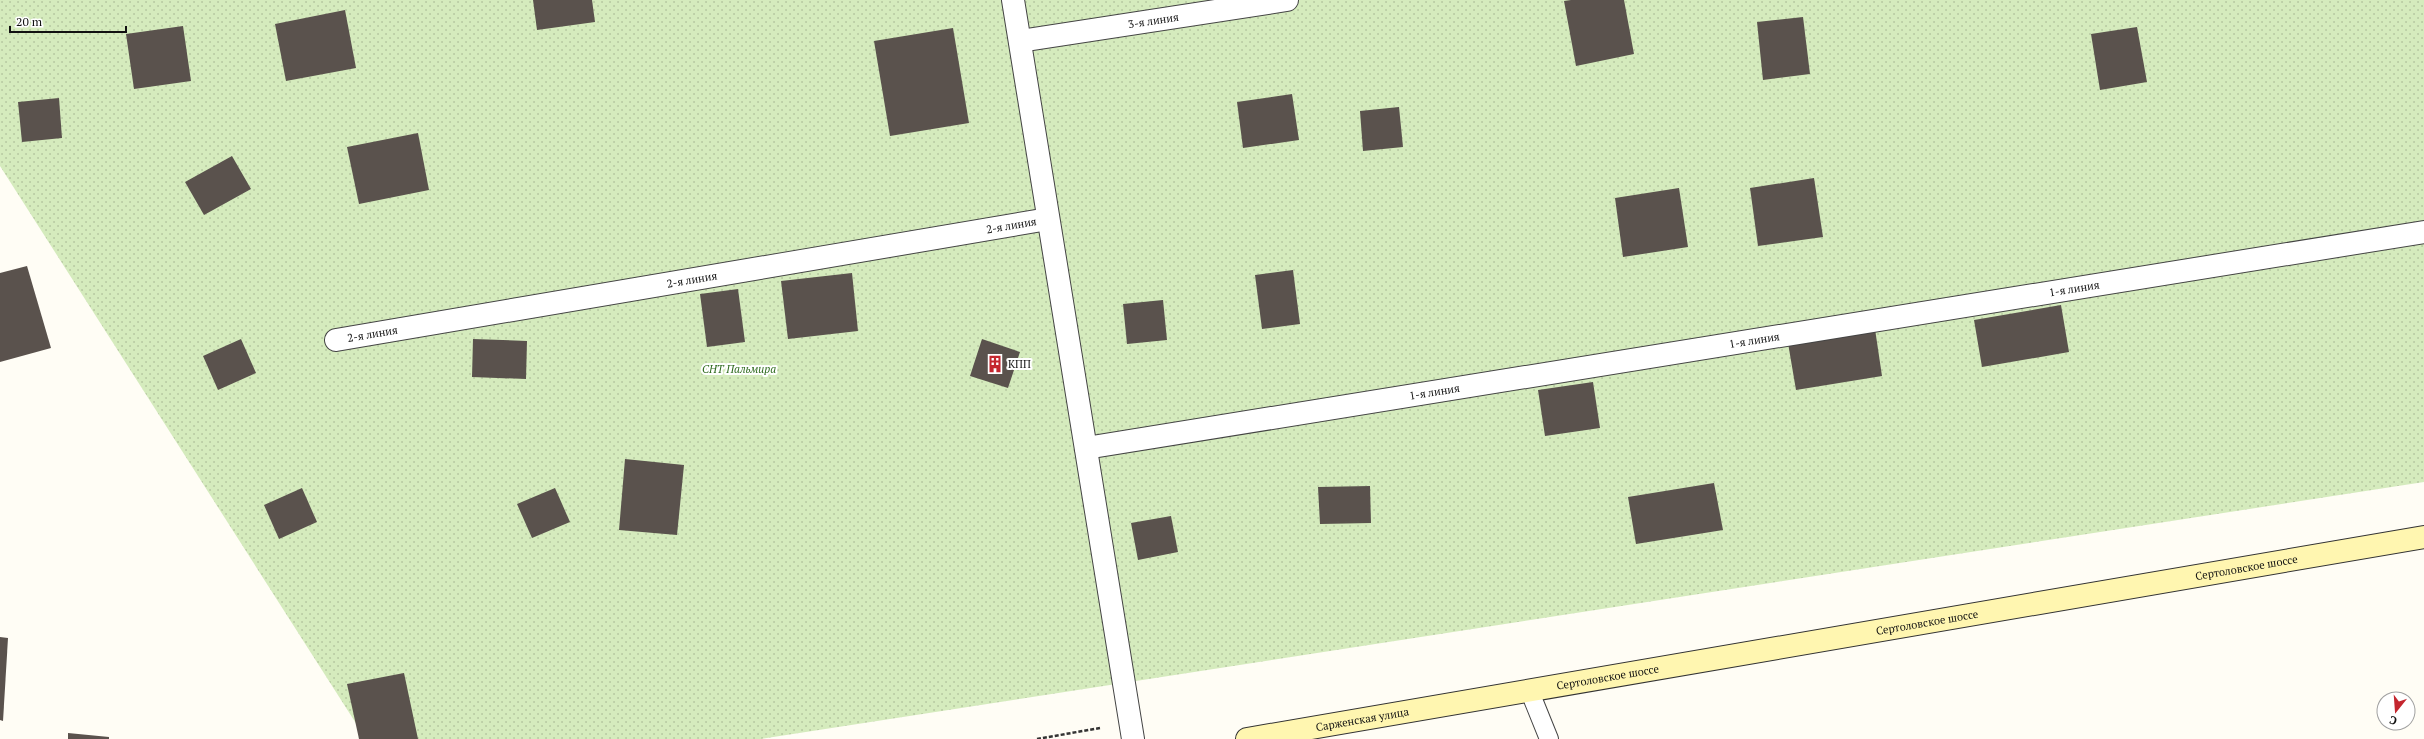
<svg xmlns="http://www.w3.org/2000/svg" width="2424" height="739" font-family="'PT Serif',serif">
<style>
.grass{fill:url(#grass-dots)}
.building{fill:#5a524d}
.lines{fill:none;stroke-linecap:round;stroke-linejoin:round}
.lane-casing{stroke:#444;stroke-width:20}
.street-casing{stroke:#444;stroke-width:24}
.secondary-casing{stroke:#333;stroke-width:24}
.path{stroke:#333;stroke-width:2.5;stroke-dasharray:4 2;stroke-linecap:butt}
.lane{stroke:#fff;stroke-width:18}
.street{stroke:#fff;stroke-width:22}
.secondary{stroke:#fff6b0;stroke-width:22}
.labels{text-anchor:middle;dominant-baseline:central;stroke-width:4;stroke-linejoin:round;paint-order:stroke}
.street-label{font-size:11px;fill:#111;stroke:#fff}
.poi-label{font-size:11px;fill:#111;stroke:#fff;text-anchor:start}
.park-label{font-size:11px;font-style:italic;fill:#2f6b1f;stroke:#fff}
</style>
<defs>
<pattern id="grass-dots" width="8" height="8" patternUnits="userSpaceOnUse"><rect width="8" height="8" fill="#d5ebbd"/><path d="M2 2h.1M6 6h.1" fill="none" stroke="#b6c8a1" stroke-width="1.8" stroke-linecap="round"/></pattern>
</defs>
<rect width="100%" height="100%" fill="#fffdf5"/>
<polygon class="grass" points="0,0 2424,0 2424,482 761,739 366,739 0,166"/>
<g class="building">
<polygon points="533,0 592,0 595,22 537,30"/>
<polygon points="1571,0 1624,0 1634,54 1576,66 1564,1"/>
<polygon points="345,10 356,68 286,81 275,24"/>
<polygon points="1803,17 1810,74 1763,80 1757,22"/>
<polygon points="183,26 191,81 134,89 126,34"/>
<polygon points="2137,27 2147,82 2100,90 2091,34"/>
<polygon points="953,28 969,123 890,136 874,41"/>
<polygon points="1292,94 1299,140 1243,148 1237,102"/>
<polygon points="59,98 62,138 22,142 18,102"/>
<polygon points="1399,107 1403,147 1363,151 1360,111"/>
<polygon points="418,133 429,190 359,204 347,147"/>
<polygon points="232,156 251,189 204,215 185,182"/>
<polygon points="1814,178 1823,237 1758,246 1750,188"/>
<polygon points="1679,188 1688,247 1623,257 1615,198"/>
<polygon points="27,266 51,348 0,362 0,273"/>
<polygon points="1293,270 1300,324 1262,329 1255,275"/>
<polygon points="852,273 858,331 788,339 781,281"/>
<polygon points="738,289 745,342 707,347 700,294"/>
<polygon points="1163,300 1167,340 1127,344 1123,304"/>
<polygon points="2061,305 2069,352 1982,367 1974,320"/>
<polygon points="1875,329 1882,376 1796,390 1788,343"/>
<polygon points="241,339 256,373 218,390 203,356"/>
<polygon points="473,339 527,341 526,379 472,377"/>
<polygon points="982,339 1020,352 1008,388 970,376"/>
<polygon points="1593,382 1600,428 1545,436 1538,390"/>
<polygon points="625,459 684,465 677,535 619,530"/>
<polygon points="1714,483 1723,530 1636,544 1628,497"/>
<polygon points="1370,486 1371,523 1320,524 1318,487"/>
<polygon points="302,488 317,522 279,539 264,505"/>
<polygon points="555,488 570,522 532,538 517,504"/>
<polygon points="1171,516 1178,552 1138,560 1131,523"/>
<polygon points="0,637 8,638 3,721 0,720"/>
<polygon points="404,673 418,739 359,739 347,684"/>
<polygon points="68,733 109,737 109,739 68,739"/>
</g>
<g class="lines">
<g class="lane-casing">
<polyline id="lane" points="1530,692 1549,739"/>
</g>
<g class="street-casing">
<g id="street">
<polyline points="1013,0 1133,739"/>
<path id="s1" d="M1020,41L1287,0"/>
<path id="s2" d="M336,340L1048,219"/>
<path id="s3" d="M1086,448L2424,232"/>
</g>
</g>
<g class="secondary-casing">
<g id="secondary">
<path id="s4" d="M1247,739L2424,537"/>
</g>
</g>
<polyline class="path" points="1037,739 1100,728"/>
<use href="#lane" class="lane"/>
<use href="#street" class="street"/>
<use href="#secondary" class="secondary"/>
</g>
<defs>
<g id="building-bare" transform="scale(1.38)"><path d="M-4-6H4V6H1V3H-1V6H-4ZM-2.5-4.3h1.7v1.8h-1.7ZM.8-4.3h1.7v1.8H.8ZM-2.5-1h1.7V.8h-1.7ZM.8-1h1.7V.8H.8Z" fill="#c4262e" stroke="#fff" stroke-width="2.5" paint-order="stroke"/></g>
</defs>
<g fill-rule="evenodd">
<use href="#building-bare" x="995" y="364"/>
</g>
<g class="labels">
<g class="street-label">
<text stroke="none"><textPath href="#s1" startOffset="135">3-я линия</textPath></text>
<text stroke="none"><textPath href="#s2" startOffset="685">2-я линия</textPath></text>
<text stroke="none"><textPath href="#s2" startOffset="361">2-я линия</textPath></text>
<text stroke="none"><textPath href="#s3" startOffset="1001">1-я линия</textPath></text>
<text stroke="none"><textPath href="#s2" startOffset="37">2-я линия</textPath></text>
<text stroke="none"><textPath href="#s3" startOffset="677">1-я линия</textPath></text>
<text stroke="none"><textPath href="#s3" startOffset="353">1-я линия</textPath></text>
<text stroke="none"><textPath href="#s4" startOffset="1014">Сертоловское шоссе</textPath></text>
<text stroke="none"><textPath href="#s4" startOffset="690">Сертоловское шоссе</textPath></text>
<text stroke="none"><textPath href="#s4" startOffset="366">Сертоловское шоссе</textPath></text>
<text stroke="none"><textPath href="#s4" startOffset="117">Сарженская улица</textPath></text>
</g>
<g class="poi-label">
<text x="1008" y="364">КПП</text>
</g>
<g class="park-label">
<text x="739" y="369">СНТ Пальмира</text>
</g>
</g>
<g transform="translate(2396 711) rotate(197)"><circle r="19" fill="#ffffff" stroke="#a0a0a0"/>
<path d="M0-3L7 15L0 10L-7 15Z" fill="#c4262e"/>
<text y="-6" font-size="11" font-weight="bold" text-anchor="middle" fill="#111111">С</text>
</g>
<path d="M10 26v6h116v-6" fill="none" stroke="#111111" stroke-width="2"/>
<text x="16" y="26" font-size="12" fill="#111111" stroke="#ffffff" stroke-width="3" paint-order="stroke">20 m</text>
</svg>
